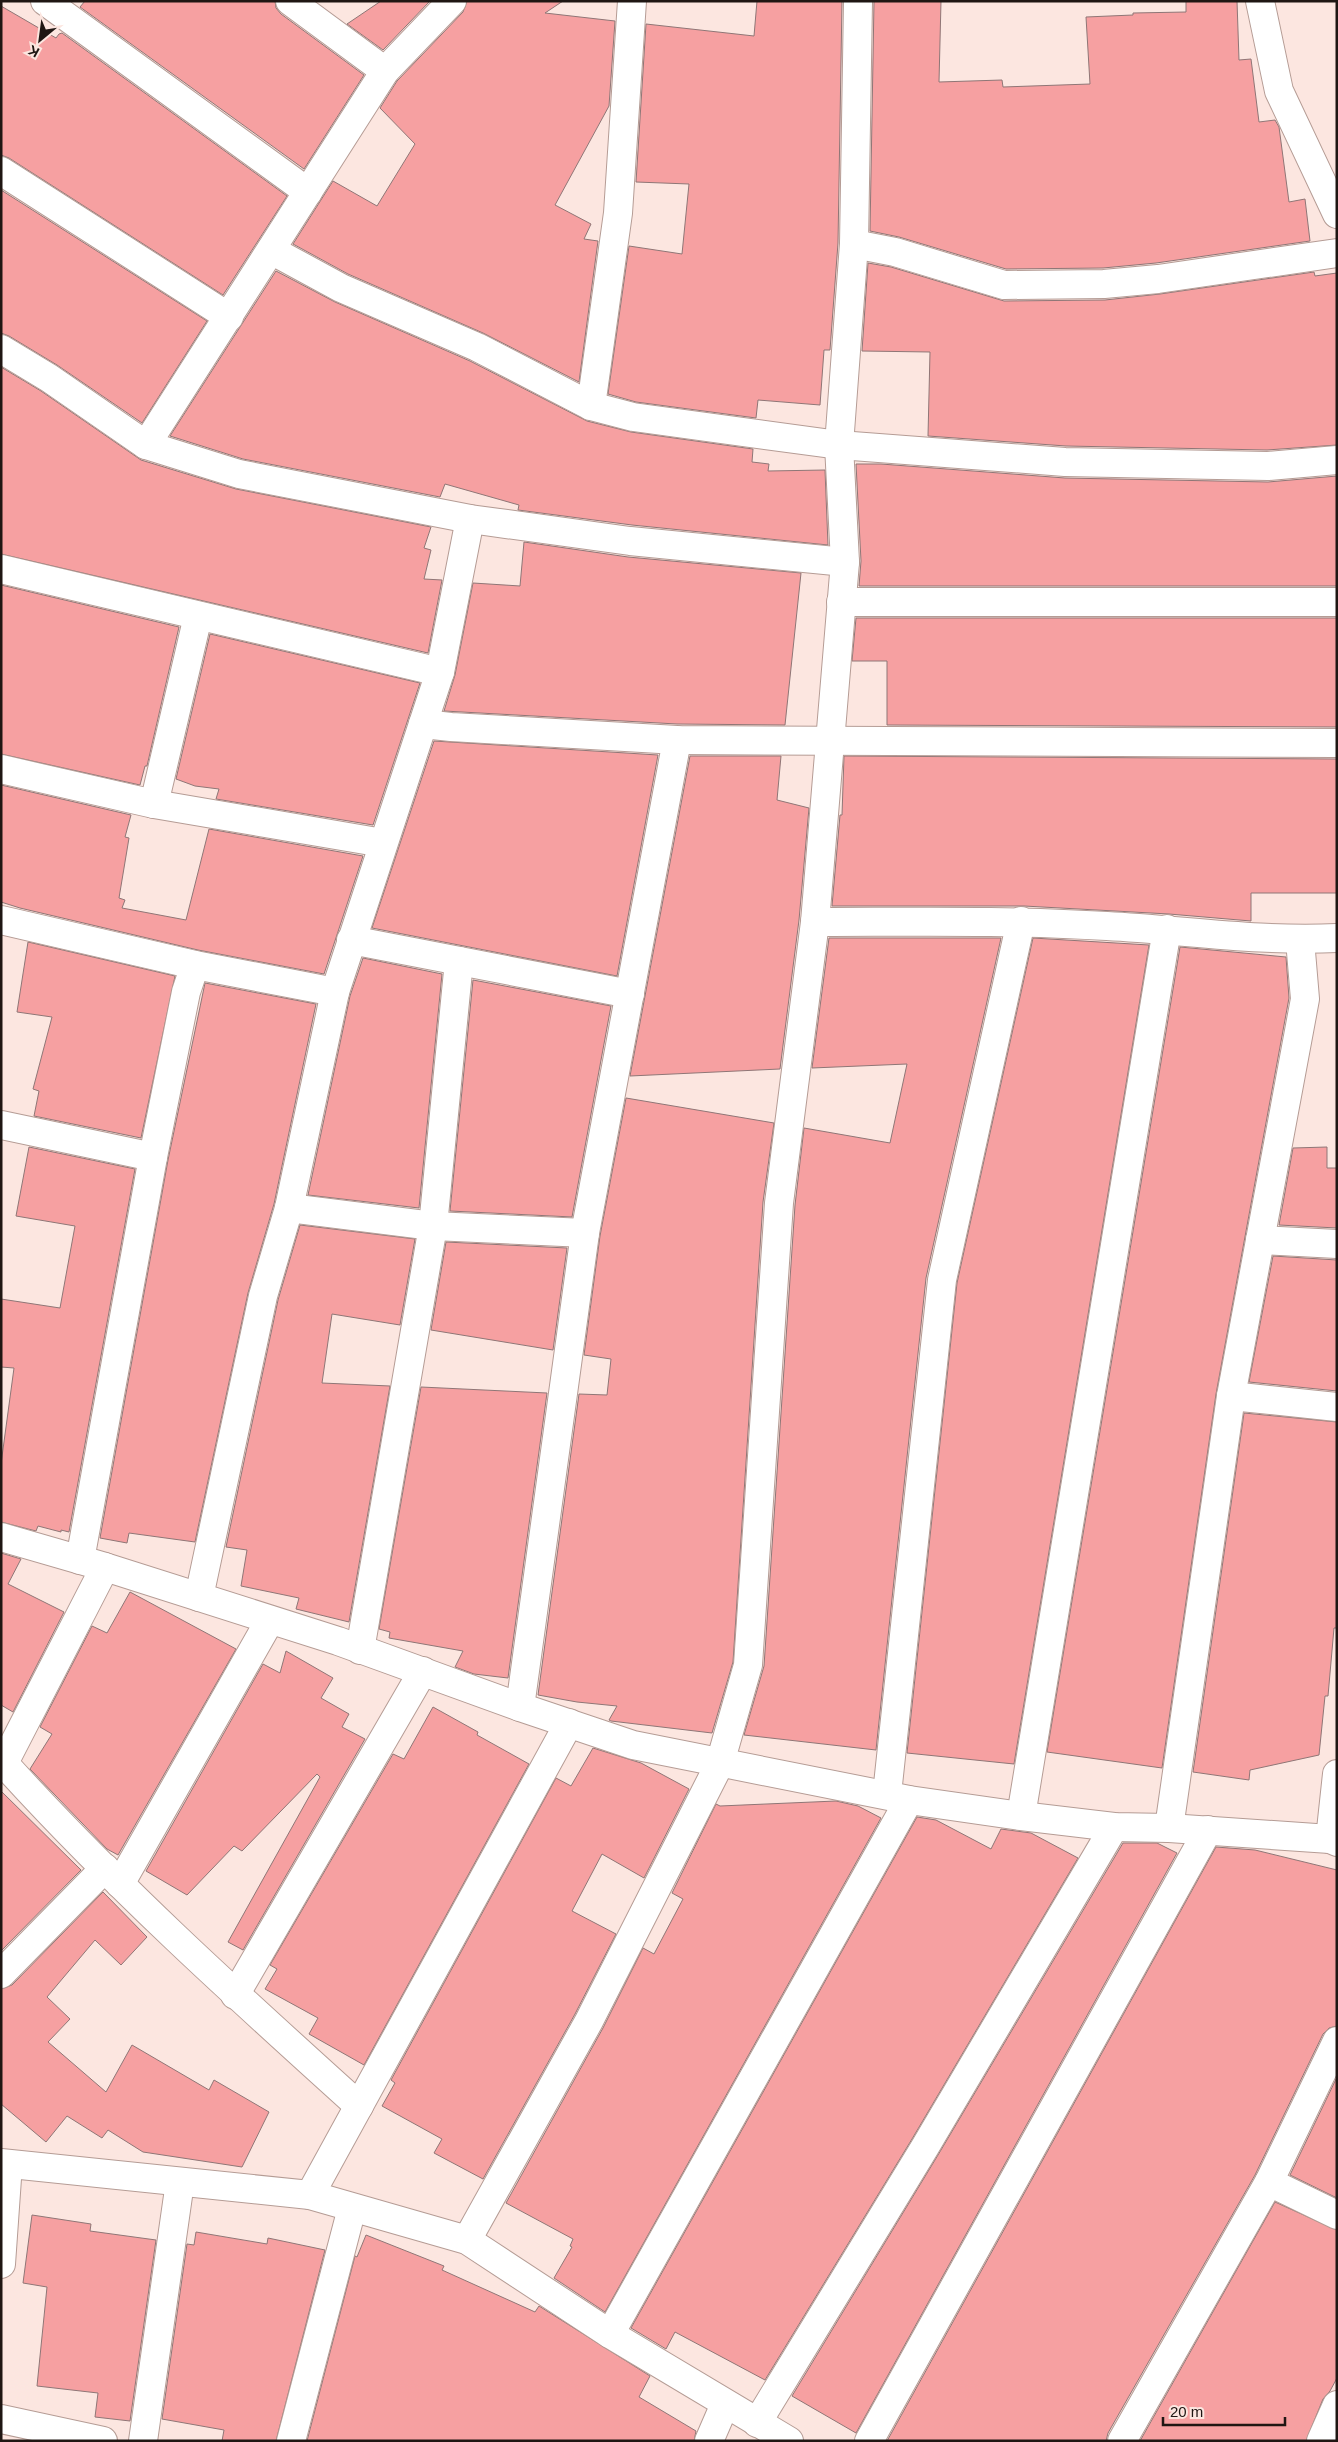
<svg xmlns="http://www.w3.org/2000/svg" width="1338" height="2442" font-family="Arial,sans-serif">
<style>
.building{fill:#f6a0a1;stroke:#8f7676}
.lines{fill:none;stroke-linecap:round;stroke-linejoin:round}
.minor-casing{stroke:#b59c95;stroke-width:30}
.minor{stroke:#fff;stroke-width:28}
</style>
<rect width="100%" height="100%" fill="#fce6e0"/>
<g class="building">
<polygon points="85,1 275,1 276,8 281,14 364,75 304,169 80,7"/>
<polygon points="381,1 430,1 383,50 347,24"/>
<polygon points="467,1 563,1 545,13 615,21 609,106 555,205 591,224 584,239 598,241 579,382 483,333 348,274 293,244 333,181 377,206 415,144 380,108 397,81 463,12"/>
<polygon points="757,1 842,1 838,243 830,350 824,350 820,405 758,400 756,418 636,402 608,394 629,246 682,254 689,184 636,182 646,24 754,36"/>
<polygon points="874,1 941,1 939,82 1002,80 1003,87 1090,84 1086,17 1133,15 1133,13 1186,12 1186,1 1237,1 1239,60 1251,59 1259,122 1275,120 1279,127 1289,202 1305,199 1310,241 1156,263 1103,268 1006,269 899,237 870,231"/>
<polygon points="1,6 56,38 59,34 62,33 287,196 223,295 9,158 1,155"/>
<polygon points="1,190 207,321 142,423 57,365 9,336 1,333"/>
<polygon points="868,263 891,267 1004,301 1105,300 1160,294 1314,272 1315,276 1337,273 1337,445 1267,450 1066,446 928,436 930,352 862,351"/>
<polygon points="276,271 335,302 470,361 587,421 631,432 753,449 752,462 769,464 768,471 825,470 828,545 632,525 518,510 519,505 445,484 440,497 243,459 170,436"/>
<polygon points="1,367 41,391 141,460 236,489 431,527 424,548 431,550 424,579 442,580 428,653 1,554"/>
<polygon points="856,464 881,464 1065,478 1268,482 1337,476 1337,586 859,586 861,561"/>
<polygon points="524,542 628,557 801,573 785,725 677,724 444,711 455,675 473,583 520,586"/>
<polygon points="1,585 179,627 147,766 145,766 140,785 1,754"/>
<polygon points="856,618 1337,618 1337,727 887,725 887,661 852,661"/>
<polygon points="210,634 420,683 373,825 216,799 219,789 195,786 176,779"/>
<polygon points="434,741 658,755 617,976 372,928"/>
<polygon points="690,756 781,756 777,800 809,808 799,920 780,1069 630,1076"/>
<polygon points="844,756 1337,759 1337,893 1251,893 1251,921 1169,914 1024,906 832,906 840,815 842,815"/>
<polygon points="1,785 131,815 125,837 129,838 119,898 125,900 122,908 186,920 209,829 363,856 324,974 198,950 20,908 1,902"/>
<polygon points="829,938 1001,938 926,1278 876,1750 744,1735 764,1666 795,1205 804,1128 890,1143 907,1064 812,1068"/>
<polygon points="1033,938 1149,945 1014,1764 907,1753 957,1283"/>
<polygon points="28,942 175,976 141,1138 34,1116 39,1091 33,1089 52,1017 17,1012"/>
<polygon points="1180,947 1286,957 1289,998 1216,1394 1162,1768 1047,1752"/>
<polygon points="363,958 442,974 419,1208 308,1195 350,996"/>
<polygon points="473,980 611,1006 572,1217 450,1211"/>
<polygon points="205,983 316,1004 274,1204 248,1293 195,1542 129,1533 127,1543 100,1538 168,1160"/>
<polygon points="626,1098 774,1123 763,1202 733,1662 712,1733 611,1721 609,1720 617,1706 577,1702 538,1695 579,1394 607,1395 611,1359 584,1355 600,1236"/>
<polygon points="29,1147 135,1169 69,1532 61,1530 61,1532 38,1526 36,1531 1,1522 1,1464 14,1368 1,1367 1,1299 60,1308 75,1226 16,1216"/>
<polygon points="1327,1147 1327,1168 1337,1168 1337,1228 1279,1225 1293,1148"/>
<polygon points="300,1225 415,1239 400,1325 332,1314 322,1383 390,1386 349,1622 296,1609 299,1598 241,1586 247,1550 226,1547 278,1300"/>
<polygon points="446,1242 567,1248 553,1350 431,1330"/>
<polygon points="1273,1256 1337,1260 1337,1391 1249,1382"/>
<polygon points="421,1387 547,1393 508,1678 474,1674 455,1667 463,1651 389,1638 390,1632 379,1629"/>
<polygon points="1244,1413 1337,1422 1337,1628 1334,1628 1328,1696 1325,1696 1319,1755 1250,1770 1249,1780 1193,1772"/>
<polygon points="1,1553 21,1559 8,1584 64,1612 13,1712 1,1705"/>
<polygon points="130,1592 236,1649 118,1855 107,1849 30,1769 52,1734 40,1727 92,1626 107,1633"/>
<polygon points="286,1651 333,1678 321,1698 349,1714 342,1727 365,1739 243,1950 228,1942 320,1777 317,1774 242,1851 234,1846 187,1895 146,1871 263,1664 280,1673"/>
<polygon points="433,1707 478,1732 477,1735 529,1764 364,2065 309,2034 318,2018 265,1989 277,1969 270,1965 393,1754 404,1759"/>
<polygon points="593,1748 641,1763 689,1789 644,1878 602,1854 572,1911 616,1934 575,2014 483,2179 434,2153 442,2139 382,2106 395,2083 391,2080 556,1778 571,1786"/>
<polygon points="1,1791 81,1870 1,1951"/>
<polygon points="836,1801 858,1806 881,1818 605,2312 554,2278 572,2247 570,2246 573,2239 506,2203 603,2028 643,1948 654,1954 683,1899 672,1893 716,1804 720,1806"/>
<polygon points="917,1817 936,1820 991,1849 1001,1829 1031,1833 1078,1858 912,2139 765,2380 675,2332 666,2349 631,2328"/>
<polygon points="1123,1843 1157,1843 1177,1853 856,2433 792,2396 938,2155"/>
<polygon points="1216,1847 1255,1850 1337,1870 1337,2026 1329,2028 1323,2034 1255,2175 1108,2433 1106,2441 887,2441"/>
<polygon points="103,1892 147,1937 121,1965 95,1940 47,1997 70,2019 48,2042 106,2092 132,2045 209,2090 214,2080 269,2112 242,2167 143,2152 108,2130 102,2138 67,2116 46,2142 1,2104 1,1989 12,1985"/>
<polygon points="1337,2077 1337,2198 1290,2175"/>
<polygon points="1275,2202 1337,2230 1337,2378 1330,2391 1323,2399 1306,2441 1140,2441"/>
<polygon points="32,2215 91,2224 90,2231 156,2240 130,2421 95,2417 98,2393 37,2386 47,2287 23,2283"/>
<polygon points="196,2232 267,2244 268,2238 325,2250 276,2441 222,2441 224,2430 162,2419 187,2244 194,2245"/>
<polygon points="366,2235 444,2266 442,2270 535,2312 539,2306 650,2376 639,2397 696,2431 694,2441 307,2441 355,2256 357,2257"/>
</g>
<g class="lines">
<g class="minor-casing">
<g id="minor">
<polyline points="45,1 308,192"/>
<polyline points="290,1 385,71"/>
<polyline points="1260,1 1279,91 1337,214"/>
<polyline points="1,171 229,317"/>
<polyline points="854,244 895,252 1004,285 1104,284 1158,279 1337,253"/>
<polyline points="271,250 341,288 477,347 591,406 633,417 839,445 1065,462 1268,466 1337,460"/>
<polyline points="1,349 49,378 146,445 239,474 470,519 630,541 845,562"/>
<polyline points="591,406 618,213 632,1"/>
<polyline points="146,445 385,71 452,1"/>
<polyline points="1,569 440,672"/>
<polyline points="841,602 1337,602"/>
<polyline points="423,724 451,727 677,740 1337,743"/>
<polyline points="1,769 154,804 383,843"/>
<polyline points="154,804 198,616"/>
<polyline points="1,920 195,965 335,992"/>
<path d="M815,922C913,922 1009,920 1107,926C1183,930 1261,942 1337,938"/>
<polyline points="351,940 630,994"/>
<polyline points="1,1125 153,1157"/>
<polyline points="289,1208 433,1226 585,1233"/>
<polyline points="1260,1240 1337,1244"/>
<polyline points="1231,1396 1337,1407"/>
<polyline points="1,1537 105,1567 338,1641 520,1707 633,1745 909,1800 1021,1816 1114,1827 1169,1828 1330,1839 1337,1842"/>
<polyline points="80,1560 153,1157 186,992 195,965"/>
<polyline points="199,1597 263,1296 289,1208 335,992 440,672 470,519"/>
<polyline points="360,1650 433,1226 459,961"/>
<polyline points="520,1707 585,1233 677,740"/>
<path d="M1,1760C112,1883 236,1995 359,2106"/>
<polyline points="4,1763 105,1567"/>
<polyline points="887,1794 942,1280 1021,921"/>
<polyline points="1021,1816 1167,929"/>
<polyline points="1169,1828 1231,1396 1305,999 1300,940"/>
<polyline points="1330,1839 1337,1774"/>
<polyline points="120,1884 270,1620"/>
<polyline points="1,1974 105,1868"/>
<polyline points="235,1995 423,1671"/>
<polyline points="1,2163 310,2195 467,2240 610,2334 789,2441"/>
<polyline points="1269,2182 1337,2215"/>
<polyline points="310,2195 569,1723"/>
<polyline points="467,2240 589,2021 720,1763 748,1665 779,1203 815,922 845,562 839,445 854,244 858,1"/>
<polyline points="1,2264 8,2164"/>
<polyline points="610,2334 909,1800"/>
<polyline points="1,2419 103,2441"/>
<polyline points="757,2423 925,2147 1114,1827"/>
<polyline points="143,2441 180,2182"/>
<polyline points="291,2441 352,2208"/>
<polyline points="709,2441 725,2404"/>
<polyline points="869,2441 1208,1830"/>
<polyline points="1122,2441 1269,2182 1337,2041"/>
<polyline points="1321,2441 1337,2405"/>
</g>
</g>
<use href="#minor" class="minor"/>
</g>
<rect width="1338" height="2442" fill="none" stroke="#1f1613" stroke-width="5"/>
<g transform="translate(40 40) rotate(209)" stroke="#fce6e0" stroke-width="4" paint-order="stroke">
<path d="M0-4L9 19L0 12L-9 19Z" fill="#1f1613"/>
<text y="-8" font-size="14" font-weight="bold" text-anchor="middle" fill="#1f1613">K</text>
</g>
<path d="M1163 2417v8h122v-8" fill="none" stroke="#1f1613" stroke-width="2.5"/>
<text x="1170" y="2417" font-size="15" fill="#1f1613" stroke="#fce6e0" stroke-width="4" paint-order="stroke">20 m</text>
</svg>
